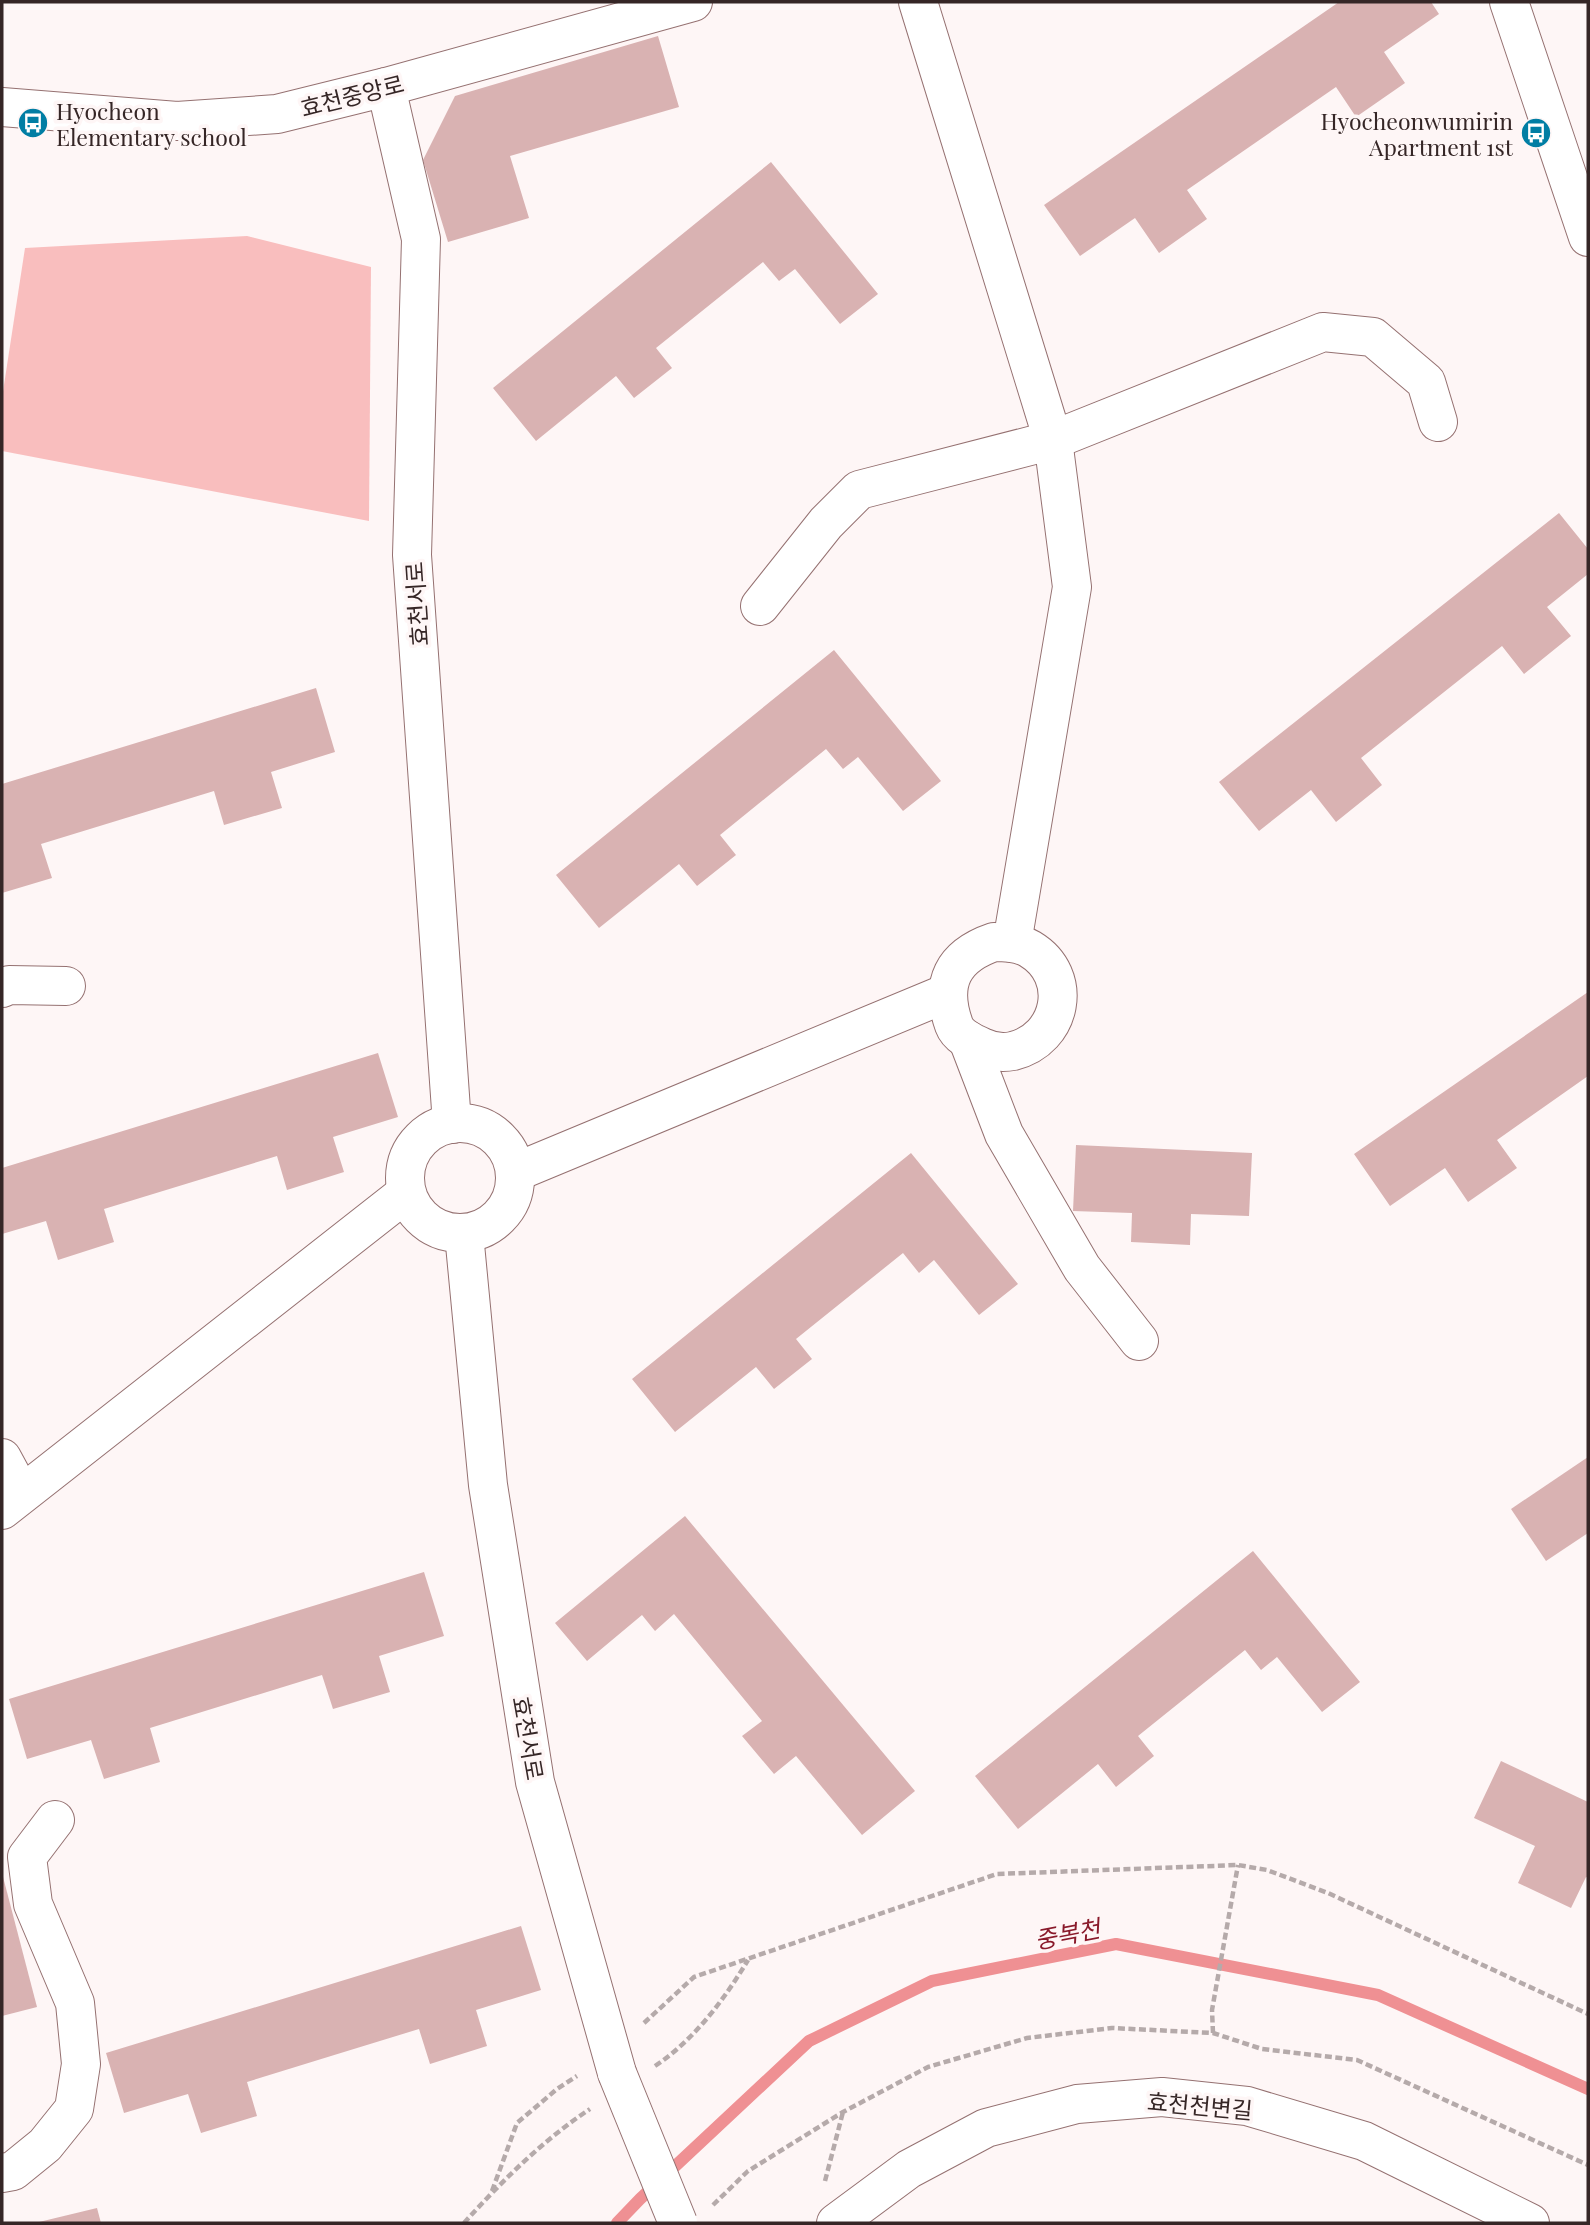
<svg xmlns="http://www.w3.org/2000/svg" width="1590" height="2225" font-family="'Playfair Display','Noto Sans KR',serif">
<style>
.green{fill:#f9bebe}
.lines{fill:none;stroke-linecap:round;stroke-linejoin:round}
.stream{stroke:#ef9093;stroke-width:12}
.building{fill:#d9b2b2}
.minor-casing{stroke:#957171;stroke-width:40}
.path{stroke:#b5aaaa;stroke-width:4.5;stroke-dasharray:7 3.5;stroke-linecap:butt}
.minor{stroke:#fff;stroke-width:38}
.minor-bridge-casing{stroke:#957171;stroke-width:40;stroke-linecap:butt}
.minor-bridge{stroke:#fff;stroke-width:38}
.labels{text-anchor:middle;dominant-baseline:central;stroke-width:7;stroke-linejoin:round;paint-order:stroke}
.street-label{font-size:23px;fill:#352626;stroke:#fef6f6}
.poi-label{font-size:23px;fill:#352626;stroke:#fef6f6;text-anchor:start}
.water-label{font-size:24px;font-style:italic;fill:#891a2b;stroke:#fef6f6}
</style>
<rect width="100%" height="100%" fill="#fef6f6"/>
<polygon class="green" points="247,236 371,267 369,521 2,451 2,398 25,248"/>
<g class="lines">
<polyline class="stream" points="617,2223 640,2199 809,2041 932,1981 1116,1944 1378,1995 1588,2089"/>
</g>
<g class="building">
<polygon points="1339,2 1431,2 1439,14 1384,52 1405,83 1356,117 1336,87 1187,190 1207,219 1159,253 1135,218 1080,256 1044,205"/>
<polygon points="658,36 679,107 510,156 529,218 448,242 423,160 455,96"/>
<polygon points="771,162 878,294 840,324 795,269 779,281 763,262 656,348 672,368 634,398 616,376 536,441 493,388"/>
<polygon points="1559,513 1588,549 1588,574 1547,607 1571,636 1524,674 1502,646 1361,758 1382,785 1336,822 1311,790 1259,831 1219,782"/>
<polygon points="834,650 941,781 903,811 858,757 843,769 826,749 720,835 736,855 697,886 679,864 599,928 556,875"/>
<polygon points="316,688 335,752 271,772 282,808 224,825 214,791 41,844 52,878 2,893 2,784"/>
<polygon points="1588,992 1588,1076 1497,1140 1517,1168 1468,1202 1445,1168 1390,1206 1354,1154"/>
<polygon points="378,1053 398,1117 333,1137 344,1172 287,1190 277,1156 104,1209 114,1242 58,1260 46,1221 2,1234 2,1168"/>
<polygon points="1076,1145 1252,1153 1249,1216 1191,1214 1190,1245 1131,1242 1132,1213 1073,1211"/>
<polygon points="911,1153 1018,1284 979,1315 934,1260 919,1273 903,1253 796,1339 812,1359 774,1389 756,1367 675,1432 632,1379"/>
<polygon points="1588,1457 1588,1533 1546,1561 1511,1509"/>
<polygon points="685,1516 915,1791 862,1835 796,1756 774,1774 742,1736 762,1721 674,1614 655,1631 642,1615 587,1661 555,1623"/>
<polygon points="1253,1551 1360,1682 1322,1712 1277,1657 1261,1670 1245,1650 1138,1736 1154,1756 1116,1787 1098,1764 1018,1829 975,1776"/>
<polygon points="424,1572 444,1636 379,1656 390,1692 333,1709 322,1675 150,1728 160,1762 104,1779 91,1740 27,1759 9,1699"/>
<polygon points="1501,1761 1588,1802 1588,1878 1586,1877 1571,1908 1518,1883 1535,1846 1474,1818"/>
<polygon points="2,1873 37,2007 2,2016"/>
<polygon points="521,1926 541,1990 476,2010 487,2046 430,2064 419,2029 331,2056 247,2082 257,2116 201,2133 188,2094 124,2113 106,2053"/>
<polygon points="97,2208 101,2223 39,2223 39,2222"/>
</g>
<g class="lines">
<g class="minor-casing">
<g id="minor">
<polyline points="918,2 1053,440 1072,587 1012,943"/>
<polyline points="1509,2 1588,237"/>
<polyline points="386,87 421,239 412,555 452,1124"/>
<polyline points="2,107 177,121 277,114 386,87 693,2"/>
<polyline points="760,606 826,523 859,490 1053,440 1323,332 1373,337 1426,382 1438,422"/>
<path d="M994,942C1007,942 1020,943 1030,949C1075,976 1062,1039 1013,1051C1003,1053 992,1052 982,1047C971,1042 958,1036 954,1025C939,983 953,956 994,942Z"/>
<polyline points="2,988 9,985 66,986"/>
<polyline points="968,1040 1004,1134 1082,1268 1139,1341"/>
<circle cx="460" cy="1178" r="55"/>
<polyline points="516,1172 947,993"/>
<polyline points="464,1234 488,1485 535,1782 617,2073"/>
<polyline points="2,1458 21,1493"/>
<polyline points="2,1510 406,1193"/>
<polyline points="2,2173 13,2171 45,2145 74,2109 81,2064 75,2003 33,1904 27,1857 55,1820"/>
<polyline points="836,2223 909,2169 986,2128 1077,2104 1162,2097 1247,2106 1364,2141 1530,2223"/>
</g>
</g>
<g class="path">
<polyline points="644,2023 694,1977 997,1874 1238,1865 1267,1870 1328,1893 1588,2014"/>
<polyline points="1213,2033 1212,2010 1238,1865"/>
<path d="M655,2066C694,2040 724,2000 748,1960"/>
<polyline points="825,2181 843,2112"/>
<polyline points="492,2191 517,2123 557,2089 577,2076"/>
<polyline points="713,2205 748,2171 843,2112 928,2067 1027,2038 1112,2028 1213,2033 1262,2049 1357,2060 1588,2165"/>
<path d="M464,2223C501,2182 543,2140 590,2109"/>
</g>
<use href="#minor" class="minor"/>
<g class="minor-bridge-casing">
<polyline id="minor-bridge" points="617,2073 678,2223"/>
</g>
<use href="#minor-bridge" class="minor-bridge"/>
</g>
<defs>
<g id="bus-disc" transform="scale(1.575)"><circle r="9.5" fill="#017ea4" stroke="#fef6f6"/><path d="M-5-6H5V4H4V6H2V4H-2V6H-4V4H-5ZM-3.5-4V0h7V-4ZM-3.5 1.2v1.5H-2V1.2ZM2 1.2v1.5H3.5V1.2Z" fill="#fff"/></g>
</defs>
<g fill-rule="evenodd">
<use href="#bus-disc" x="33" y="123"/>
<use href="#bus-disc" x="1536" y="133"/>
</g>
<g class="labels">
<g class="street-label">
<text transform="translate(352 95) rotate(-14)">효천중앙로</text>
<text transform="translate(416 604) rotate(-94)">효천서로</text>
<text transform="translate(529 1738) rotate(80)">효천서로</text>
<text transform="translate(1200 2105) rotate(5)">효천천변길</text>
</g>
<g class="poi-label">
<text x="56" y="110">Hyocheon<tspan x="56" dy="26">Elementary school</tspan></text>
<text x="1513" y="120" text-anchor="end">Hyocheonwumirin<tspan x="1513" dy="26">Apartment 1st</tspan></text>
</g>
<g class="water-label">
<text transform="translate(1067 1933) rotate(-11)">중복천</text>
</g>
</g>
<rect width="1590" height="2225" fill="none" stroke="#352626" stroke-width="7"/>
</svg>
